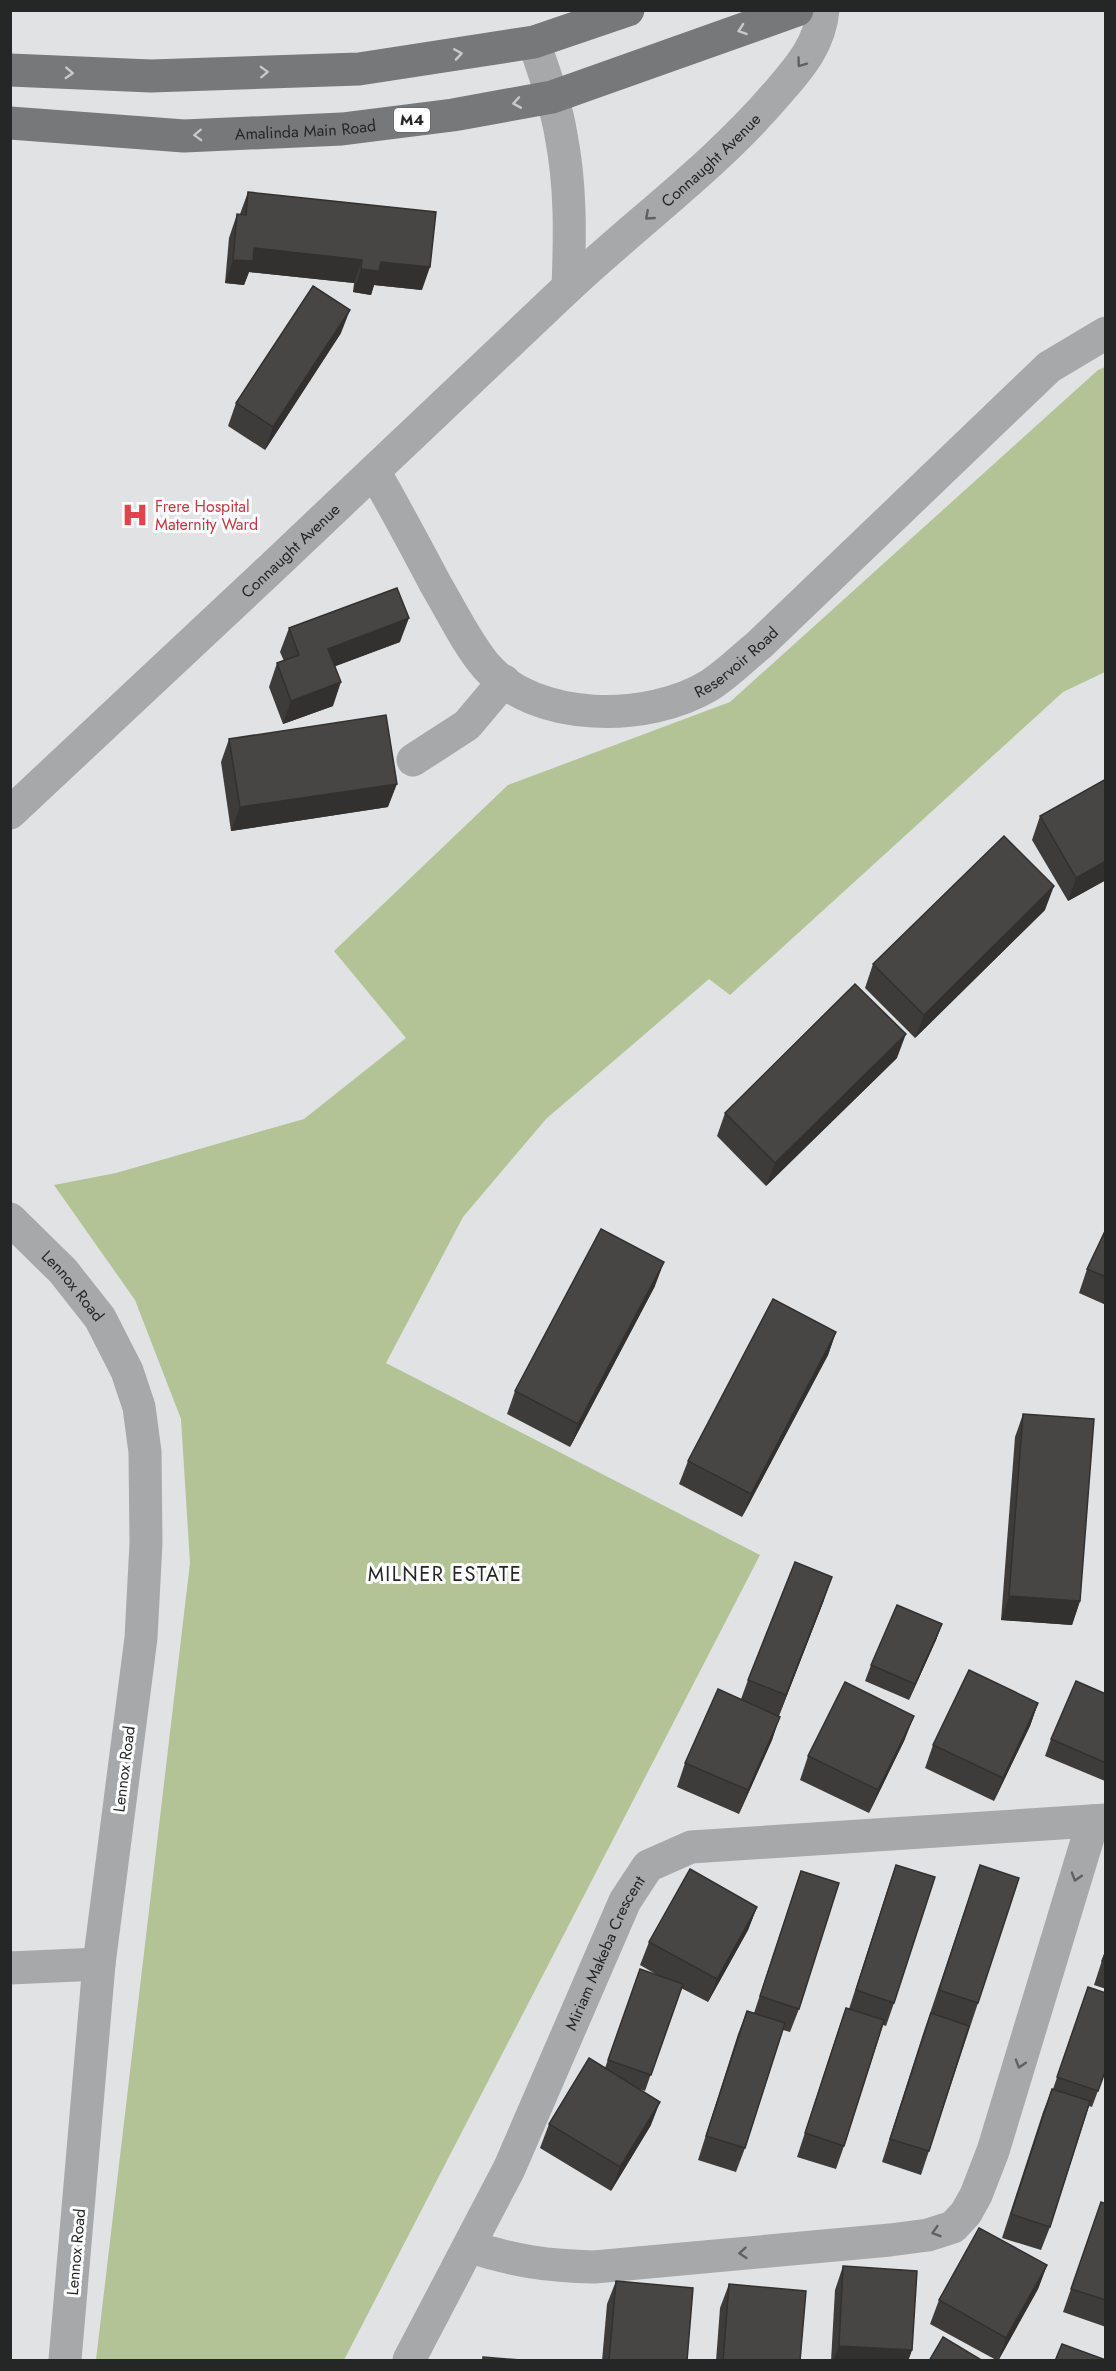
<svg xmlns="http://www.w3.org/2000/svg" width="1116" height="2371" font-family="Jost,sans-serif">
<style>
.green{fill:#b2c396}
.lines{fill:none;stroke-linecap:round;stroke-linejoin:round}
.minor{stroke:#a7a8a9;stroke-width:33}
.major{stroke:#767879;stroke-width:33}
.wall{fill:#3e3c3b}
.shaded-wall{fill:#323130}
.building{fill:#484645;stroke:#323130;stroke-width:1.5}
.oneway{stroke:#c8c9c9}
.oneway2{stroke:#606061}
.labels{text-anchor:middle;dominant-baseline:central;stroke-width:6;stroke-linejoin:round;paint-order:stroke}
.shield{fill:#fff;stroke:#666767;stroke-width:1.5}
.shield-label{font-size:15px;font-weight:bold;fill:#252626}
.street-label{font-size:16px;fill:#252626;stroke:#fff}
.health-label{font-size:16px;fill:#be3a42;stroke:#fff;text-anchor:start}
.quarter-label{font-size:20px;letter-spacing:1.5px;fill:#252626;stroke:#fff}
</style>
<rect width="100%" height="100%" fill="#e0e2e4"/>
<polygon class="green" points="1105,367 1105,672 1063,692 730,995 709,979 546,1119 463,1217 386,1363 760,1555 344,2360 96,2360 190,1563 181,1419 135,1300 54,1185 116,1173 304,1119 406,1038 334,951 508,785 730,702 1098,370"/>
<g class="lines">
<g class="minor">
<path d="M534,42C544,73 556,103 561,135C571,186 570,236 568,287"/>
<path id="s1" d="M375,473C396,510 416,547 436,585C452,612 466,642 486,666C536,723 648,723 710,685C727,674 743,658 759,645L1049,367L1106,333"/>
<polyline points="413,760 467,725 504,681"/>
<path id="s2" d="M10,813C196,640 381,465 565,290C636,223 717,165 780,90C801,66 820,43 823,10"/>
<path id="s3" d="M10,1219L63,1271L100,1318L127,1371L139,1407L145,1452L146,1543L141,1638L99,1964L65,2360"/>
<polyline points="10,1968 99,1964"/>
<path d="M471,2247C514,2261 548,2266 594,2267L890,2240L928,2235L953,2227L966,2213L976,2195L993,2151L1093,1821"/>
<path id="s4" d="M409,2360L509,2169L625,1901L648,1866L691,1847L1106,1820"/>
</g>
<g class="major">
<polyline points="10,70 151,76 359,69 534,42 628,10"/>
<path id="s5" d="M10,123L184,136L342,129L453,115L552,97L797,10"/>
</g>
</g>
<g class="wall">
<polygon points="248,192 422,290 374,285 371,295 353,292 354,283 249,272 244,285 225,283 229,238 237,214 240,214"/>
<polygon points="341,333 265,450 228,426 236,403"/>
<polygon points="289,628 400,642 335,666 333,706 283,724 269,687 277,663 284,661 280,652"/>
<polygon points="229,739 388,807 231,831 221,762"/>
<polygon points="1040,816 1106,880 1068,901 1032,840"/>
<polygon points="1045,910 915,1038 865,988 873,964"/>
<polygon points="897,1058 766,1186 717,1136 725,1113"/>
<polygon points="1106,1229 1106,1305 1079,1293 1087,1269"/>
<polygon points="655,1286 570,1447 507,1414 515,1391"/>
<polygon points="836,1332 828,1355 742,1517 679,1484 688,1461"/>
<polygon points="1023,1414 1080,1601 1072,1625 1001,1620 1015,1437"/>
<polygon points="824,1600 779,1716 772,1740 739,1814 677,1787 685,1763 741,1699 748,1680"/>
<polygon points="942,1624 936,1640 909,1700 865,1681 871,1665"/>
<polygon points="1106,1694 1106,1779 1105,1781 1045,1756 1051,1739"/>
<polygon points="1038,1703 1030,1726 994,1801 925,1768 933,1745"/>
<polygon points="905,1739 869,1813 800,1780 808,1756"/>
<polygon points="896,1865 894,2003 886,2026 883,2025 844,2146 836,2169 797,2157 838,2031 846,2008 849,2009 888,1888"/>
<polygon points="980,1865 978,2003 921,2175 882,2162 922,2037"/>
<polygon points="801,1871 799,2009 790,2032 783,2030 745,2148 736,2172 698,2160 738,2034 747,2011 754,2013"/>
<polygon points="757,1907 748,1930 708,2002 681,1988 645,2091 637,2088 651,2125 611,2191 540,2148 549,2124 605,2068 640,1969 659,1976 640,1965 649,1942"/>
<polygon points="1106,1948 1106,1989 1094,1985"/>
<polygon points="1088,1987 1106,2069 1092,2107 1089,2106 1050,2227 1041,2250 1002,2238 1043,2112 1052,2089 1053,2089"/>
<polygon points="1101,2202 1106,2204 1106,2327 1063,2312"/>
<polygon points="1047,2265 1038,2289 998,2361 930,2324 939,2300"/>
<polygon points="843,2266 912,2350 908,2361 831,2361 835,2290"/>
<polygon points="616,2281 687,2361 602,2361 607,2304"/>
<polygon points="729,2284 800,2361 716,2361 720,2308"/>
</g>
<g class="shaded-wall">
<polygon points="254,248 362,260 354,283 249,272 244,285 225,283 233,260"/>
<polygon points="381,262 430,267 422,290 374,285 371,295 353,292 361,269"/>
<polygon points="350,310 341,333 265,450 273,427"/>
<polygon points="409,618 400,642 320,672 328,649"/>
<polygon points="341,682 333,706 283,724 291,701"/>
<polygon points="397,784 388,807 231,831 240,807"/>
<polygon points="1106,861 1106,880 1068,901 1076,878"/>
<polygon points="1054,886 1045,910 915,1038 924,1015"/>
<polygon points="906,1034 897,1058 766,1186 775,1163"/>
<polygon points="664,1262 655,1286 570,1447 578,1424"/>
<polygon points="836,1332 828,1355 742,1517 751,1494"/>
<polygon points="832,1577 824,1600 778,1718 786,1695"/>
<polygon points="1009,1596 1080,1601 1072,1625 1001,1620"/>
<polygon points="942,1624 936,1640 909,1700 915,1684"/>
<polygon points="1038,1703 1030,1726 994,1801 1003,1778"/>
<polygon points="914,1716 905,1739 869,1813 878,1790"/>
<polygon points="780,1717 772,1740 739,1814 748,1790"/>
<polygon points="757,1907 748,1930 708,2002 717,1979"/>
<polygon points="660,2102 651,2125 611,2191 620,2167"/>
<polygon points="1047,2265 1038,2289 998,2361 1006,2338"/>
<polygon points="839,2346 912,2350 908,2361 833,2361"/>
</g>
<g class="building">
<polygon points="248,192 436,212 430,267 381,262 379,271 361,269 362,260 254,248 253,261 233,260 237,214 246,215"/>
<polygon points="313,286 350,310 273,427 236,403"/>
<polygon points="397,588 409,618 328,649 341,682 291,701 277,663 299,655 289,628"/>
<polygon points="386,715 397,784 240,807 229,739"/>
<polygon points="1106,779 1106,861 1076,878 1040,816"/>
<polygon points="1004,836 1054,886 924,1015 873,964"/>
<polygon points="855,984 906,1034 775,1163 725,1113"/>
<polygon points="601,1229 664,1262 578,1424 515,1391"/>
<polygon points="1106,1229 1106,1277 1087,1269"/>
<polygon points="773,1299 836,1332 751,1494 688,1461"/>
<polygon points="1023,1414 1094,1419 1080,1601 1009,1596"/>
<polygon points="795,1562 832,1577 786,1695 748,1680"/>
<polygon points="897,1605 942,1624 915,1684 871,1665"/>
<polygon points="969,1670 1038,1703 1003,1778 933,1745"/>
<polygon points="1076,1681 1106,1694 1106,1763 1051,1739"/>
<polygon points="845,1682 914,1716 878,1790 808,1756"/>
<polygon points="718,1689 780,1717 748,1790 685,1763"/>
<polygon points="896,1865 935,1877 894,2003 856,1990"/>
<polygon points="980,1865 1019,1878 978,2003 939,1990"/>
<polygon points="690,1869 757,1907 717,1979 649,1942"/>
<polygon points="801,1871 839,1883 799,2009 760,1996"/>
<polygon points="1106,1951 1106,1962 1102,1961"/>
<polygon points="640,1969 683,1984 651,2075 608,2060"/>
<polygon points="1088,1987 1106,1993 1106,2069 1098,2091 1057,2077"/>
<polygon points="846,2008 884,2020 844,2146 805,2133"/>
<polygon points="747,2011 785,2023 745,2148 706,2136"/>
<polygon points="931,2013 969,2026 929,2151 890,2139"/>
<polygon points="589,2058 660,2102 620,2167 549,2124"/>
<polygon points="1052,2089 1090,2101 1050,2227 1011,2214"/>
<polygon points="1101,2202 1106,2204 1106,2300 1071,2289"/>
<polygon points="979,2228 1047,2265 1006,2338 939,2300"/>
<polygon points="843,2266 917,2271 912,2350 839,2346"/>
<polygon points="616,2281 693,2288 687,2361 609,2361"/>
<polygon points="729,2284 806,2291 800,2361 723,2361"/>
<polygon points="943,2337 983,2361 929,2361"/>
<polygon points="1062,2344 1106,2360 1106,2361 1055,2361"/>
<polygon points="483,2357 533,2361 483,2361"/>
</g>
<defs><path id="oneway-chevron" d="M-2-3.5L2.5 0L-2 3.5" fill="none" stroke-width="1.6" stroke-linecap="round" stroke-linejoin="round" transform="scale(1.5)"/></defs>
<g class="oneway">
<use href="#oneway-chevron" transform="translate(742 30) rotate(161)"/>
<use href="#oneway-chevron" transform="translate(458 54) rotate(-9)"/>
<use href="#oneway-chevron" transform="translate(264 72) rotate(-2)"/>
<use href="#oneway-chevron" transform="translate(69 73) rotate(3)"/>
<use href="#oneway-chevron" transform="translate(517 103) rotate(170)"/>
<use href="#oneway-chevron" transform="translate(198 135) rotate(178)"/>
</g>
<g class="oneway2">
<use href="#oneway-chevron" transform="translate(801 63) rotate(126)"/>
<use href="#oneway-chevron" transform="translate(649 216) rotate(139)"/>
<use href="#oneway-chevron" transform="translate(1076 1877) rotate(107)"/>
<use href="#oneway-chevron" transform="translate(1020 2064) rotate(107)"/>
<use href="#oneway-chevron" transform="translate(936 2232) rotate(163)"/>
<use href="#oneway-chevron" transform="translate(743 2253) rotate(175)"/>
</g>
<defs>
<g id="hospital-bare" transform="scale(2.07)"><path d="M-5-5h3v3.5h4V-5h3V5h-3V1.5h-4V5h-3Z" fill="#e0444e" stroke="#fff" stroke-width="2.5" paint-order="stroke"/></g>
</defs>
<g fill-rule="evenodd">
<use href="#hospital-bare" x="135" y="515"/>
</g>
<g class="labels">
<rect class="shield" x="394" y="108" width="36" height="24" rx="4.5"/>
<g class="shield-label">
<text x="412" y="120">M4</text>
</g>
<g class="street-label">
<text stroke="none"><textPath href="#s5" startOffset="296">Amalinda Main Road</textPath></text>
<text stroke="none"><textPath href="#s2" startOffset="958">Connaught Avenue</textPath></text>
<text stroke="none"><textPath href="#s2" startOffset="384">Connaught Avenue</textPath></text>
<text stroke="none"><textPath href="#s1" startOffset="498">Reservoir Road</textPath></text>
<text stroke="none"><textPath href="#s3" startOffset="92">Lennox Road</textPath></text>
<text transform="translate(124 1769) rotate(-83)">Lennox Road</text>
<text stroke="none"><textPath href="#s4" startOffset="452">Miriam Makeba Crescent</textPath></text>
<text transform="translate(76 2252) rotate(-85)">Lennox Road</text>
</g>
<g class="health-label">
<text x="155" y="506">Frere Hospital<tspan x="155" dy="18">Maternity Ward</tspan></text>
</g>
<g class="quarter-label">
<text x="445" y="1574">MILNER ESTATE</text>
</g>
</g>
<rect width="1116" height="2371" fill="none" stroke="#252626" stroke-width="24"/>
</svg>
